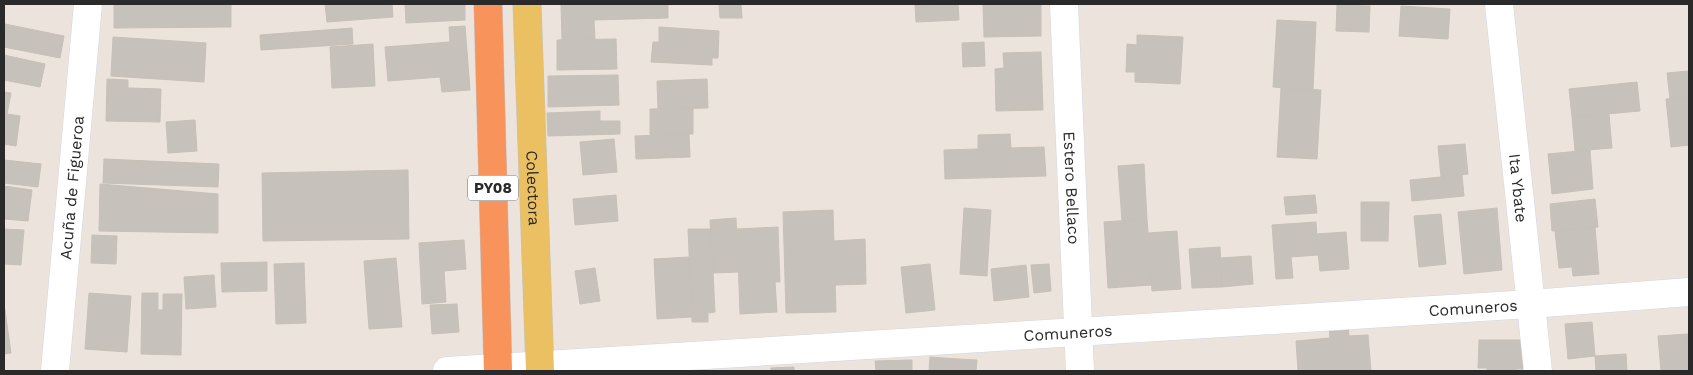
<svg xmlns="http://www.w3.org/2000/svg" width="1693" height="375" font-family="'Work Sans',sans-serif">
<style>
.building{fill:#c7c1bc;stroke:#c7c0b6}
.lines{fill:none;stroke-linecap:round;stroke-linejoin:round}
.minor-casing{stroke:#d2d6e2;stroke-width:29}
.major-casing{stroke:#c3c3c3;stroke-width:29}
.highway-casing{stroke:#c3c3c3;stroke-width:29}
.minor{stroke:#fff;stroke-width:28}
.major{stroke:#ebc062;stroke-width:28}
.highway{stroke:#f8935b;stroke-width:28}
.labels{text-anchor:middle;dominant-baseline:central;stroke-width:5;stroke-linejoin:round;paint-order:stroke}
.shield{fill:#fff;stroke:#6a6a6a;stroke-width:1}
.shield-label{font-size:15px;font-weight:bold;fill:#2a2a2a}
.street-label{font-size:16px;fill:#2a2a2a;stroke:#fff}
</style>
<rect width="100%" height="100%" fill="#ece4dc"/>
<g class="building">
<polygon points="114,4 231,4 231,27 114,28"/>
<polygon points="325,4 392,4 393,17 327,22"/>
<polygon points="405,4 465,4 465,20 406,23"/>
<polygon points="561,4 668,4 668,18 594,20 595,39 562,40"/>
<polygon points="719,4 741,4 742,18 720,18"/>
<polygon points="958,4 959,20 916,22 915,5"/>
<polygon points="983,4 1041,4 1041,36 984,37"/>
<polygon points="1337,5 1370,6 1369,32 1336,31"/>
<polygon points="1401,6 1450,9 1448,39 1399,36"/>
<polygon points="1277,20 1316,22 1313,90 1273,87"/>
<polygon points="5,24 64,36 60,58 4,47"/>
<polygon points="465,26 470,90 442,92 440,77 388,81 385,47 450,42 449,27"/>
<polygon points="659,27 719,31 718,58 712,58 712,65 651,62 653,42 659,42"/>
<polygon points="352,28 353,44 261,50 260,35"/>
<polygon points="1137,35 1183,37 1180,84 1135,82 1135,72 1126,72 1127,44 1137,45"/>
<polygon points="113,37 206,43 204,82 111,76"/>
<polygon points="616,39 617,69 557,70 557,40"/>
<polygon points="984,42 985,66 963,67 962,43"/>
<polygon points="373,44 375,86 332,88 330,47"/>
<polygon points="1041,52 1043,110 996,111 995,69 1004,68 1003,53"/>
<polygon points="4,55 45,64 40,87 4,80"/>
<polygon points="1689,71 1689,97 1670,99 1667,73"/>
<polygon points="618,75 619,105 548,107 548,76"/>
<polygon points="107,79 128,80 128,88 161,89 160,122 106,121"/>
<polygon points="707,79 708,108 658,109 657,81"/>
<polygon points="1637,82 1640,111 1572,117 1569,89"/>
<polygon points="1281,88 1321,90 1317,159 1277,157"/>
<polygon points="4,92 11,93 7,114 20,116 16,146 4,144"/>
<polygon points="1689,97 1689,145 1671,147 1666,99"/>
<polygon points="693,108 693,134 650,135 650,109"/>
<polygon points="600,111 600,121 620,121 620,134 548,136 547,113"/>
<polygon points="1609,114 1612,148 1575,151 1572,117"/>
<polygon points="195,120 197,151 168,153 166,122"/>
<polygon points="689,134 690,157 636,159 635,136"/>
<polygon points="1010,134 1011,148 1044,147 1046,176 945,179 944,150 978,149 978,135"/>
<polygon points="614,139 617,172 583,175 580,142"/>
<polygon points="1465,144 1468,174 1441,177 1438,146"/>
<polygon points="1590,150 1593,189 1552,194 1548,154"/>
<polygon points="104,159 219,164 218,187 103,183"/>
<polygon points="4,160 41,164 38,187 4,183"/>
<polygon points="1144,164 1147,219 1122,221 1118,166"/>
<polygon points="408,170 409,239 263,241 262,173"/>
<polygon points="1462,175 1464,196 1412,201 1410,180"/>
<polygon points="100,184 218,194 218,233 99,231"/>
<polygon points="4,186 32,190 28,221 4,219"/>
<polygon points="616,195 618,221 575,225 573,199"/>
<polygon points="1315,195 1317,213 1286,215 1284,197"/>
<polygon points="1595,199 1598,227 1552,231 1550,204"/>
<polygon points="1361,202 1389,202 1388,241 1361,241"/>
<polygon points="964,208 991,210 987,276 960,274"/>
<polygon points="1497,208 1502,270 1464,274 1458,212"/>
<polygon points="833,210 836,312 786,313 783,212"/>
<polygon points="1441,214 1446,264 1419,267 1414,216"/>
<polygon points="736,218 738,272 713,273 710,220"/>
<polygon points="1147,219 1152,285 1108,288 1104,222"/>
<polygon points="1316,222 1318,255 1291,257 1293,278 1276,279 1272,225"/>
<polygon points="778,227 780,282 775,282 777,312 740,314 737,229"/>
<polygon points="1595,227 1599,274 1573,276 1572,267 1559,268 1555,231"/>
<polygon points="4,229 24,230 21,265 4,264"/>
<polygon points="688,229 711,229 715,312 708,313 708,322 692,322"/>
<polygon points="1177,231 1181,289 1152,291 1148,233"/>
<polygon points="1346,232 1349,269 1320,271 1316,234"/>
<polygon points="92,235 117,236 116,264 91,263"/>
<polygon points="865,239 866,284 835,285 834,241"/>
<polygon points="464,240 466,269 444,271 446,302 422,304 419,243"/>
<polygon points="1220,247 1222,287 1192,288 1189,249"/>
<polygon points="1251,256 1253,284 1222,287 1220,258"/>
<polygon points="689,257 692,317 657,319 654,259"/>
<polygon points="396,258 402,327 369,329 364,261"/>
<polygon points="267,262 267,291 222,292 221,263"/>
<polygon points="304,263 306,323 276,324 274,264"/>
<polygon points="930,264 935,310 906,313 901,267"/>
<polygon points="1049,264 1051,291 1034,293 1031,265"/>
<polygon points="1026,265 1029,297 994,301 991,269"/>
<polygon points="595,268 600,301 580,304 575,271"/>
<polygon points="214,275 216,307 186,309 184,277"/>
<polygon points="89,293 131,296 127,352 85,349"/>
<polygon points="142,293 158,293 158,310 163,310 163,294 182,294 181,355 141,354"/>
<polygon points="4,303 11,353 4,354"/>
<polygon points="457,304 459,332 432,334 430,305"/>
<polygon points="1592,322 1595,356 1568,359 1565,324"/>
<polygon points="1348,324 1349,336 1368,335 1371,371 1298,371 1296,341 1330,338 1329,326"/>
<polygon points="1688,334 1689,371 1661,371 1658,336"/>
<polygon points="1479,340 1524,340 1523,369 1516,369 1516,371 1487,371 1487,368 1478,368"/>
<polygon points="1626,354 1627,371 1596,371 1595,356"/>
<polygon points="930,357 958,359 957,371 929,371"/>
<polygon points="958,359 977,360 976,371 957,371"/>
<polygon points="912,360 912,371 876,371 875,361"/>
<polygon points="794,367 794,371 771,371 771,368"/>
</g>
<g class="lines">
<g class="minor-casing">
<g id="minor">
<path id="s1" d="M1064,4L1080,371"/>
<path id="s2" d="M1499,4L1538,371"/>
<path id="s3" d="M55,371L88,4"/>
<path id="s4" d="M447,371L1531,304L1689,292"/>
</g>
</g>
<g class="major-casing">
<g id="major">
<path id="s5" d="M527,4L540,371"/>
</g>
</g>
<g class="highway-casing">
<polyline id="highway" points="488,4 498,371"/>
</g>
<use href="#minor" class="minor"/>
<use href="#major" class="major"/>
<use href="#highway" class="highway"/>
</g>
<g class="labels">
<rect class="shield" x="468" y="175.5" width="50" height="25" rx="4"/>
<g class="shield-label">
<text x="493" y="188">PY08</text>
</g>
<g class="street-label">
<text stroke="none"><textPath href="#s1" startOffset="184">Estero Bellaco</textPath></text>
<text stroke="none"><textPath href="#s2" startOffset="185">Ita Ybate</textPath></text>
<text stroke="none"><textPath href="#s3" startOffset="184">Acuña de Figueroa</textPath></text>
<text stroke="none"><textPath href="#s5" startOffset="184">Colectora</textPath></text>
<text stroke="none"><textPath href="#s4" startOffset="1028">Comuneros</textPath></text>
<text stroke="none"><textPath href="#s4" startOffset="622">Comuneros</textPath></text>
</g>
</g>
<rect width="1693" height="375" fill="none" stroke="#2a2a2a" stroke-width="10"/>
</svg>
